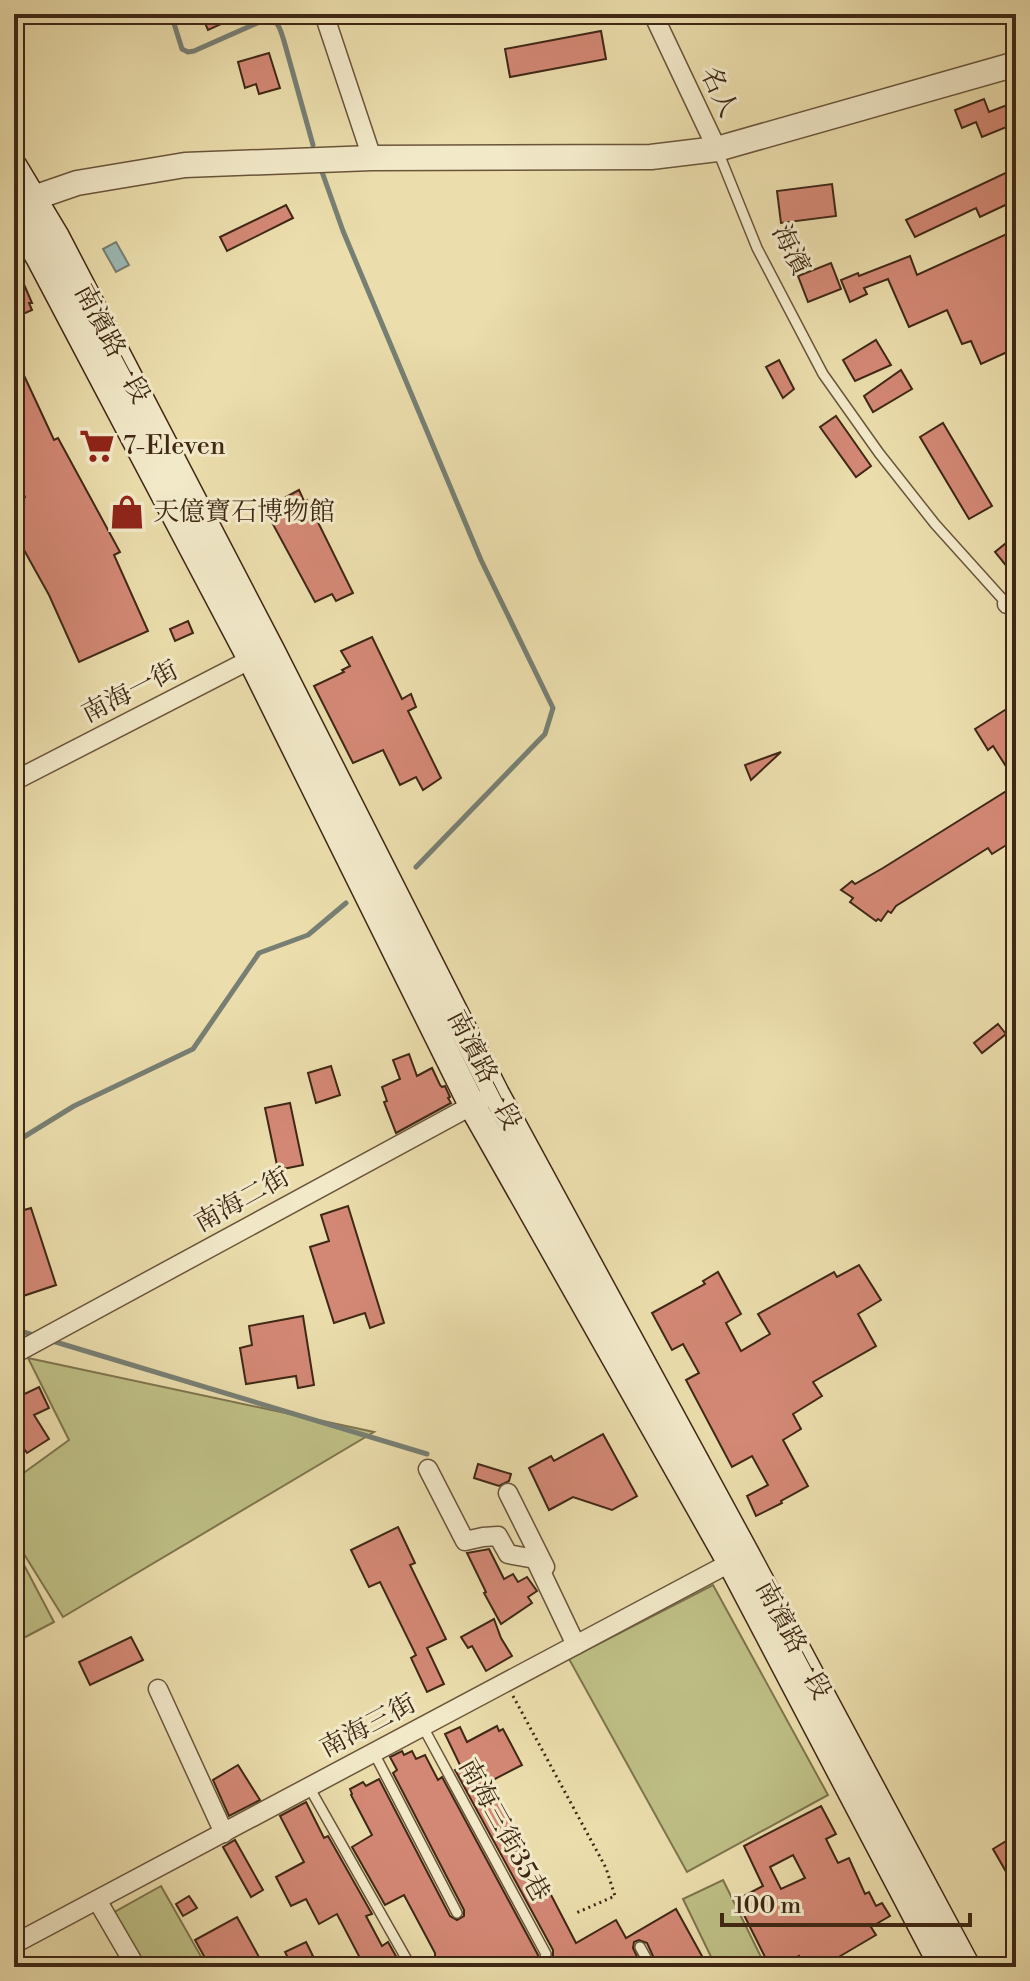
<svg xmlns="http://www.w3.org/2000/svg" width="1030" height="1981" font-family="'Libre Bodoni','Noto Serif TC',serif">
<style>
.green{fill:#bebf85;stroke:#7e744d;stroke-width:2}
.water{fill:#9cb9b4;stroke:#777f74;stroke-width:2}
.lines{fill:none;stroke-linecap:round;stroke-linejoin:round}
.stream{stroke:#777f74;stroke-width:5}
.building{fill:#d38875;stroke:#3f2815;stroke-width:2;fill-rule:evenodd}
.service-casing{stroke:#6a553b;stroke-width:12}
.minor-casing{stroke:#6a553b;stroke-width:21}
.tertiary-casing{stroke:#6a553b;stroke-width:27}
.secondary-casing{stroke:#3f2815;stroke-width:29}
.path{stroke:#3f2815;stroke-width:3;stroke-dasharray:2 4;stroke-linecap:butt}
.service{stroke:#f2e9c9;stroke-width:9}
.minor{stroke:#f2e9c9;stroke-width:18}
.tertiary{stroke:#f2e9c9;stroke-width:24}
.secondary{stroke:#f2e9c9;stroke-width:26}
.labels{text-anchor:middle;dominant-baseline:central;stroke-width:6;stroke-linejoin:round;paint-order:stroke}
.street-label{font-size:26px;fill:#3f2815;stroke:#f2e9c9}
.poi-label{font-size:26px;fill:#3f2815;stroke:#f2e9c9;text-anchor:start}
</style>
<rect width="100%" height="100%" fill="#ebddac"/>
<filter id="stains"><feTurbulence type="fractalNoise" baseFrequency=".0025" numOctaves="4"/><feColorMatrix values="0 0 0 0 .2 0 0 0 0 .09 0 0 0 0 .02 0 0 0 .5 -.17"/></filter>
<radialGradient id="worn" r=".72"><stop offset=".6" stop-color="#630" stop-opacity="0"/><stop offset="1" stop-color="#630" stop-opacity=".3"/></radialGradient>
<g class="green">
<polygon points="28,1358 374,1432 63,1617 14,1538 14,1480 69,1440"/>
<polygon points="14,1546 54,1622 14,1643"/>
<polygon points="713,1585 828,1795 687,1872 569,1659"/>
<polygon points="723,1880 766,1967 716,1967 683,1899"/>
<polygon points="161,1886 203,1960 190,1967 141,1967 111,1914"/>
</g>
<polygon class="water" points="116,242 129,265 116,272 103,249"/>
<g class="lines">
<g class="stream">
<path d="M171,14L182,49L188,52L194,51L264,20C280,20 279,27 284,41L313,145"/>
<polyline points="321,169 343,231 481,560 553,708 545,734 416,867"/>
<polyline points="14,1143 74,1106 193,1049 259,953 308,935 346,903"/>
<polyline points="14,1329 36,1336"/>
<polyline points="49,1340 427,1454"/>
</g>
</g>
<g class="building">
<polygon points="201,14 243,14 208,30"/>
<polygon points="601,31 606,59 510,77 505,49"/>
<polygon points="269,53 280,88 259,94 256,84 245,88 238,62"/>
<polygon points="984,99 989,112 1007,105 1014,124 982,137 976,122 962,128 955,110"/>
<polygon points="1016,168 1016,200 980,217 976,208 915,237 906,220"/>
<polygon points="832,184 836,216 781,223 777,191"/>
<polygon points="286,205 293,218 227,251 220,237"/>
<polygon points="1011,232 1016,244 1016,348 981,364 971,341 962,344 947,310 909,327 888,279 864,288 867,294 850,302 841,280 858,273 859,276 910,256 917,275"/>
<polygon points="14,261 32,303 29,303 32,310 14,318"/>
<polygon points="831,263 841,289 808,302 798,276"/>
<polygon points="876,340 891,365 855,381 843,360"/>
<polygon points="14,354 54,440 58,438 120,552 114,555 148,631 79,662 49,595 14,532 14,503 25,497 14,473"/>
<polygon points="779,360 794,389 783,398 766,367"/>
<polygon points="901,370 912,389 873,412 864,396"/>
<polygon points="836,416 871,466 856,477 820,427"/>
<polygon points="943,423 992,506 969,519 920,437"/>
<polygon points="299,490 304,501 307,500 353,593 336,601 332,594 315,602 269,517 290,505 286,497"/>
<polygon points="1016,535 1016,578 995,552"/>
<polygon points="188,621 193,633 175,641 170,629"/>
<polygon points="372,637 402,699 411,694 416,707 408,711 441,778 423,790 416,777 400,785 383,750 353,763 314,686 344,672 342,670 350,666 341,651"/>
<polygon points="1016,703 1016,782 993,746 988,750 975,729"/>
<polygon points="781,752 751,780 745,765"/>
<polygon points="1016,785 1016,839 992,854 988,848 896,906 891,913 888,911 881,921 878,919 876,921 850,902 853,898 841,890 852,881 855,884 883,868"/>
<polygon points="998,1024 1006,1034 982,1053 974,1043"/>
<polygon points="409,1054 417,1076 432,1068 440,1085 442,1087 445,1086 450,1097 448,1098 451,1103 396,1133 384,1102 387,1101 382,1087 400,1079 393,1060"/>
<polygon points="331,1066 340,1095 316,1103 308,1073"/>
<polygon points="290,1103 303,1165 278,1170 265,1108"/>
<polygon points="348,1206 384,1323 370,1328 365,1313 334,1323 310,1247 329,1241 321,1215"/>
<polygon points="31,1208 56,1285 14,1299 14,1219 18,1217 17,1212"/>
<polygon points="859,1265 881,1300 858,1314 876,1346 813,1382 822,1396 793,1414 801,1429 783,1440 808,1486 781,1501 782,1503 756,1516 747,1496 768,1485 752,1456 732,1467 686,1380 699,1373 683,1344 672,1350 652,1313 705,1284 703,1281 718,1272 741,1314 726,1323 741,1351 770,1334 758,1314 834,1272 837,1277"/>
<polygon points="303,1316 314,1385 298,1388 296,1376 246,1384 240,1348 252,1345 249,1326"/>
<polygon points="39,1387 49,1408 34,1415 49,1439 27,1453 14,1434 14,1399"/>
<polygon points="603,1434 637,1496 612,1510 573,1497 549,1510 529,1468 551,1456 554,1461"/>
<polygon points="478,1464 511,1474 509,1481 499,1486 474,1478"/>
<polygon points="398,1527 415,1563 410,1565 446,1639 427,1648 444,1684 427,1692 411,1658 416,1655 380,1582 369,1587 351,1550"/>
<polygon points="489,1549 504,1579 513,1574 518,1582 527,1577 537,1591 528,1597 532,1603 501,1624 484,1593 486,1592 467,1553"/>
<polygon points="494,1619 501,1638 512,1656 486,1671 472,1646 468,1648 461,1637"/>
<polygon points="131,1637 143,1660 90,1685 79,1662"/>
<polygon points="497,1726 499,1731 503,1729 522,1765 489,1782 528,1854 527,1855 550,1893 576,1943 616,1920 626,1938 676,1909 708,1967 658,1967 647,1943 639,1940 634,1942 633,1948 642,1967 550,1967 553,1956 553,1950 455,1770 461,1767 445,1734 460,1727 467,1742"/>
<polygon points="402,1751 404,1755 412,1751 416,1759 425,1755 438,1780 442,1777 538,1955 535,1967 418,1967 435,1957 435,1953 404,1895 385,1905 352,1847 372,1835 351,1795 352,1794 350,1789 363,1782 366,1786 379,1779 450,1916 457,1920 464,1916 464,1910 393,1773 397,1770 390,1757"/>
<polygon points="238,1765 260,1800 229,1816 213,1780"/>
<polygon points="306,1802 324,1838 328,1836 372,1914 366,1916 382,1946 388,1942 402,1967 344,1967 360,1958 337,1914 319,1924 306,1899 291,1906 276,1877 304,1862 280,1816"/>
<path d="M821,1806L836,1834L826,1839L838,1863L849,1858L865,1894L869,1892L876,1906L882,1903L890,1916L871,1927L876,1935L837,1958L842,1967H804L799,1956L779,1967H770L743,1913L747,1911L740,1898L763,1886L744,1846ZM793,1855L805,1878L781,1889L770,1867Z"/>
<polygon points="1016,1835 1016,1889 993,1849"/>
<polygon points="235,1840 263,1890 251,1897 223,1847"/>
<polygon points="189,1896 197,1908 183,1916 176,1904"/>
<polygon points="237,1917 259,1957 241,1967 210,1967 195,1940"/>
<polygon points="306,1942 313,1956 292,1966 285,1952"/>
</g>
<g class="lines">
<g class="service-casing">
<g id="service">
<polyline points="717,149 757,248 823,374 879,453 935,524 1016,614"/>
<polyline points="423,1727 546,1954 542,1967"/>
<polyline points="374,1753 457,1913"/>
<polyline points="309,1787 411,1967"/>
<polyline points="640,1947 651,1967"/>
</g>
</g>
<g class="minor-casing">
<g id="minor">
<polyline points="324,14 372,158"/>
<polyline points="653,14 717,149"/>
<polyline points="1007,604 1016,598"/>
<polyline points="14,781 261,654"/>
<polyline points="14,1354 482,1100"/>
<polyline points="428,1469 465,1541 483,1537 498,1536 508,1554 535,1559 576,1645"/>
<polyline points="508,1493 545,1567"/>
<polyline points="158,1689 224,1833"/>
<polyline points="97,1900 136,1967"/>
<polyline points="14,1944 741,1557"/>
</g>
</g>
<g class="tertiary-casing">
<polyline id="tertiary" points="16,204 77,183 185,165 372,158 651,157 717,149 1016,64"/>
</g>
<g class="secondary-casing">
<g id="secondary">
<polyline points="14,167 56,237 271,650 496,1094 746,1554 967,1967"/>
<polyline points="14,213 39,257 251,659 472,1105 731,1563 943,1967"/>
</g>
</g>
<polyline class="path" points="513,1696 606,1868 615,1896 576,1913"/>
<use href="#service" class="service"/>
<use href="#minor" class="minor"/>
<use href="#tertiary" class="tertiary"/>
<use href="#secondary" class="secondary"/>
</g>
<defs>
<g id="supermarket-bare" transform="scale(2.76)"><path d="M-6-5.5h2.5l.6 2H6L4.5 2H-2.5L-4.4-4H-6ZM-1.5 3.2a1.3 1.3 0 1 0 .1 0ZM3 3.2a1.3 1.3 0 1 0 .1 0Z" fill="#8f2418" stroke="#f2e9c9" stroke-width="2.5" paint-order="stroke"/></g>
<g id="shop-bare" transform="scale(2.76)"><path d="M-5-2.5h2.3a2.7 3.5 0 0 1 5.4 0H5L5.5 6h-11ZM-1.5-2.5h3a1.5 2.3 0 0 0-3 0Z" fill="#8f2418" stroke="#f2e9c9" stroke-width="2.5" paint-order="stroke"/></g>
</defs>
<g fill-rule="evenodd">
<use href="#supermarket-bare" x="97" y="446"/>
<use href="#shop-bare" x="127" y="512"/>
</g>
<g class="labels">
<g class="street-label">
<text transform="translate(719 92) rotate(65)">名人</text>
<text transform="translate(791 250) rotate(63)">海濱</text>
<text transform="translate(112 344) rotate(62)">南濱路一段</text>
<text transform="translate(130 692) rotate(-27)">南海一街</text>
<text transform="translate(484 1070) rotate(63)">南濱路一段</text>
<text transform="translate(242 1200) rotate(-29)">南海二街</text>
<text transform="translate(793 1640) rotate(62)">南濱路一段</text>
<text transform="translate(368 1726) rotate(-28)">南海三街</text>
<text transform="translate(504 1830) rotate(61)">南海三街35巷</text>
</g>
<g class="poi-label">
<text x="123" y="446">7-Eleven</text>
<text x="153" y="512">天億寶石博物館</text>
</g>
</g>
<rect width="1030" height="1981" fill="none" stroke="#ebddac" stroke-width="48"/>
<rect x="16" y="16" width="998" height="1949" fill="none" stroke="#3f2815" stroke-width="4"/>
<rect x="24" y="24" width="982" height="1933" fill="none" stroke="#3f2815" stroke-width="2"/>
<path d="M722 1913v12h248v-12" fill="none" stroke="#3f2815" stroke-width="4"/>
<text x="734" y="1913" font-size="24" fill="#3f2815" stroke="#f2e9c9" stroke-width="6" paint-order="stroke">100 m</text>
<rect width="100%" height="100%" filter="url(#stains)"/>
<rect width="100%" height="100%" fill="url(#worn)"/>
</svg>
